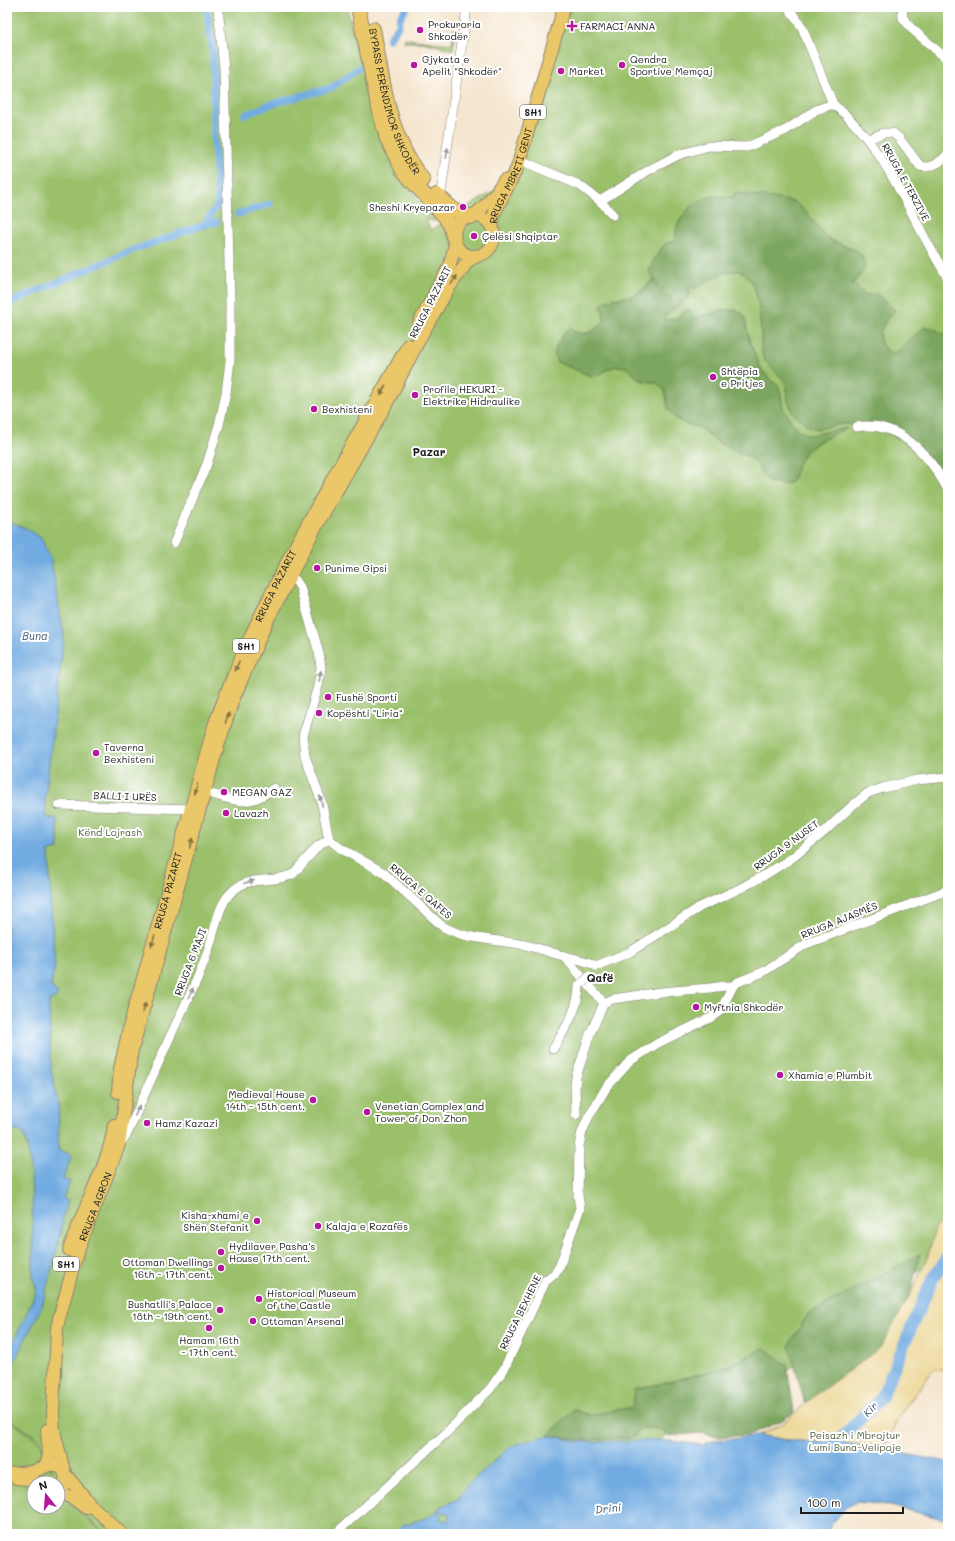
<svg xmlns="http://www.w3.org/2000/svg" width="955" height="1541" font-family="Mali,sans-serif">
<style>
.green{fill:#9ac06b;stroke:#5b6e44}
.forest{fill:#7ba65f;stroke:#4c613e}
.sand{fill:#eeda9e;stroke:#857b5d}
.water{fill:#71abe1;stroke:#46647e}
.lines{fill:none;stroke-linecap:round;stroke-linejoin:round}
.canal{stroke:#71abe1;stroke-width:7}
.river{stroke:#71abe1;stroke-width:12}
.minor-casing{stroke:#888176;stroke-width:10}
.major-casing{stroke:#888176;stroke-width:14}
.highway-casing{stroke:#888176;stroke-width:16}
.minor{stroke:#fff;stroke-width:9}
.major{stroke:#eac769;stroke-width:12}
.highway{stroke:#eac769;stroke-width:14}
.minor-bridge-casing{stroke:#888176;stroke-width:10;stroke-linecap:butt}
.minor-bridge{stroke:#fff;stroke-width:9}
.oneway{fill:#999}
.oneway2{fill:#837242}
.poi-dot{fill:#b5179e;stroke:#fff;stroke-width:1.5}
.labels{text-anchor:middle;dominant-baseline:central;stroke-width:4;stroke-linejoin:round;paint-order:stroke}
.shield{fill:#fff;stroke:#606060;stroke-width:1}
.shield-label{font-size:9px;font-weight:bold;fill:#1c1c1c}
.poi-label{font-size:10px;fill:#1c1c1c;stroke:#fff;text-anchor:start}
.street-label{font-size:10px;fill:#1c1c1c;stroke:#fff}
.park-label{font-size:10px;fill:#4e5e3c;stroke:#fff}
.neighbourhood-label{font-size:11px;font-weight:bold;fill:#1c1c1c;stroke:#fff}
.water-label{font-size:11px;font-style:italic;fill:#425c75;stroke:#fff}
</style>
<rect width="100%" height="100%" fill="#fff"/>
<filter id="ink" filterUnits="userSpaceOnUse"><feTurbulence type="fractalNoise" baseFrequency=".025" numOctaves="2"/><feDisplacementMap in="SourceGraphic" scale="8" xChannelSelector="R" yChannelSelector="G"/><feConvolveMatrix kernelMatrix="1 2 1 2 8 2 1 2 1" color-interpolation-filters="sRGB"/></filter>
<filter id="wash" filterUnits="userSpaceOnUse"><feTurbulence type="fractalNoise" baseFrequency=".012" numOctaves="4" result="noise"/><feDisplacementMap in="SourceGraphic" scale="16" xChannelSelector="R" yChannelSelector="G"/><feGaussianBlur stdDeviation="0.9" result="paint"/><feColorMatrix in="noise" values="0 0 0 0 0 0 0 0 0 0 0 0 0 0 0 0 0 1.4 0 .05"/><feComposite in="paint" operator="in"/></filter>
<g filter="url(#wash)">
<rect width="100%" height="100%" fill="#f5e6cf"/>
<g class="green">
<polygon points="7,7 347,7 356,43 418,202 420,200 435,220 434,222 426,218 430,230 514,179 564,7 948,7 948,1248 776,1380 471,1534 105,1534 63,1495 58,1483 34,1483 34,1507 58,1507 58,1487 61,1495 104,1534 7,1534 7,1418 40,1442 52,1470 41,1441 7,1417"/>
<polygon points="454,29 456,29 453,50 423,42 404,42 405,38 413,40 452,44"/>
</g>
<g class="forest">
<path d="M735,193L774,198L795,202L807,213L817,226L829,239L857,251C863,256 864,261 865,268L855,281L852,282L865,295L877,294L895,310C883,323 869,341 892,353L898,351L924,327L932,328L948,336V483L927,454L870,423L844,424L816,429L807,425L793,413L788,401L786,382L765,361L761,351C761,334 762,267 734,271C724,272 714,277 705,282C702,284 699,287 695,288L689,286C680,288 677,295 670,297C665,294 651,276 649,271C650,266 661,247 665,244C668,242 671,243 673,241C677,236 675,231 677,226C685,210 701,194 721,196C725,197 728,198 733,197Z"/>
<path d="M653,280L663,295L673,300L684,290L690,288L689,297L666,315L665,318L666,320L676,318L688,309L695,318L723,310H737L742,313L745,318L749,339L757,360L762,371L778,386L781,394L783,409L796,428L799,431L810,435L847,428L820,441L805,452L798,464L793,480L789,483L782,484L770,482L763,476L757,464L749,457L722,445L700,428L686,424L676,419L668,409L665,391L657,383L640,380L626,367L616,366L606,370L601,374L591,376L557,362C556,359 554,356 555,352C555,346 565,331 570,327L574,332L585,334L593,331L604,322L603,310L600,306C610,296 624,299 636,294C643,292 646,284 653,280Z"/>
<polygon points="920,1254 910,1295 880,1348 805,1404 789,1345 808,1314"/>
<path d="M764,1348L787,1365L794,1412L779,1422L748,1435L719,1437L700,1433L667,1436C660,1426 649,1427 639,1429L636,1436L629,1438L583,1440L552,1436L546,1437L574,1410L591,1415L632,1407L634,1389L673,1381L729,1366Z"/>
</g>
<polygon class="sand" points="948,1211 948,1370 934,1369 902,1411 884,1447 787,1440 758,1435 781,1425 817,1394 880,1348 910,1295 928,1256 935,1229"/>
<g class="water">
<path d="M7,521L26,528L41,538L51,560L64,635L45,800L46,817L57,819L59,849L49,851L51,910L55,965L51,986L53,989L57,992L58,995L56,998L50,1000L49,1003L51,1070L59,1108L58,1150L72,1155L63,1179L70,1182L63,1198L68,1201L63,1217L61,1233L42,1306L7,1376V1353L20,1328L36,1292V1286L33,1279C33,1257 35,1142 21,1132C17,1129 11,1132 7,1135Z"/>
<polygon points="758,1435 787,1440 884,1447 905,1454 948,1462 948,1520 882,1504 857,1502 847,1507 835,1519 828,1530 828,1534 398,1534 400,1532 399,1530 402,1525 427,1518 438,1510 440,1513 441,1519 444,1521 447,1520 449,1517 448,1513 442,1512 438,1508 458,1499 463,1491 472,1481 510,1447 517,1444 541,1437 552,1436 576,1441 596,1442 663,1440 702,1445 716,1440 734,1439"/>
</g>
<g class="lines">
<g class="canal">
<polyline points="389,39 399,25 400,18 407,7"/>
<polyline points="245,115 271,104 331,88 362,66"/>
<polyline points="238,214 270,204"/>
<polyline points="206,224 217,222"/>
<path d="M7,304L133,250L206,224C209,212 215,212 218,203L214,142L213,52L206,7"/>
</g>
<polyline class="river" points="821,1451 835,1444 881,1398 932,1280 948,1256"/>
</g>
</g>
<g filter="url(#ink)">
<g class="lines">
<g class="minor-casing">
<g id="minor">
<polyline points="788,7 802,27 833,104"/>
<polyline points="902,7 903,18 911,28 948,60"/>
<path d="M833,104C888,147 911,221 948,278"/>
<path d="M868,139L884,133H893L899,138L920,166C930,170 942,161 948,154"/>
<polyline points="520,160 579,185 600,201 613,215"/>
<polyline points="440,199 467,7"/>
<polyline points="600,201 649,170 678,155 709,146 747,147 786,130 816,110 833,104"/>
<path d="M856,427C899,419 930,456 948,490"/>
<polyline points="174,543 207,464 219,425 226,393 230,361 230,301 224,69 218,7"/>
<path d="M291,576L296,581L300,587L319,653L321,668L318,686L303,736L305,756L321,800L329,839L340,848L384,873L442,926C466,940 493,939 519,944C535,946 549,953 564,956C575,959 586,960 596,966"/>
<path d="M205,792C234,800 247,809 274,788"/>
<polyline points="59,805 190,809"/>
<polyline points="564,956 604,1003"/>
<polyline points="596,966 630,952 700,907 741,888 765,875 792,858 824,832 853,805 868,793 883,788 917,780 948,777"/>
<polyline points="604,1003 613,999 661,992 710,988 725,986 733,986 738,982 763,972 806,944 948,890"/>
<path d="M553,1049C565,1029 579,1009 579,985"/>
<polyline points="576,1115 575,1085 576,1077 590,1034 604,1003"/>
<path d="M120,1144L127,1134C141,1102 155,1070 169,1039C184,1006 201,975 211,941C217,923 219,901 235,889C252,875 274,884 293,874L318,846L329,839"/>
<polyline points="335,1534 445,1434 490,1389 504,1369 546,1280 556,1272 560,1265 580,1208 578,1196 579,1146 582,1132 588,1118 606,1088 630,1061 658,1043 712,1017 720,1011 733,986"/>
</g>
</g>
<g class="major-casing">
<g id="major">
<circle cx="474" cy="236" r="20"/>
<path d="M471,217C486,207 495,195 504,180"/>
<path id="s1" d="M492,229L494,214L517,168L564,7"/>
<polyline points="419,323 450,265 455,244"/>
<path id="s2" d="M118,1092L120,1068L130,1024L214,726C262,591 339,470 408,345"/>
<path d="M69,1250C82,1208 108,1169 114,1125"/>
<polyline points="46,1466 49,1454 47,1430"/>
<path id="s3" d="M64,1471L54,1431L53,1412L57,1328L59,1319L77,1253L119,1145L132,1050L216,752L233,700L266,623L314,530L387,403L422,334L448,289L468,261L477,256"/>
<polyline points="7,1474 32,1472 49,1465 58,1465 64,1471 66,1478 64,1485 58,1490"/>
<polyline points="66,1475 91,1505 122,1534"/>
<polyline points="16,1478 27,1479 38,1483"/>
<polyline points="58,1492 73,1498 86,1508"/>
</g>
</g>
<g class="highway-casing">
<g id="highway">
<polyline points="358,7 377,100 387,139 402,169 411,180 445,217 450,225 454,239"/>
<path id="s4" d="M373,29C383,81 388,137 423,180"/>
<polyline points="437,195 454,210 471,217"/>
</g>
</g>
<use href="#minor" class="minor"/>
<use href="#major" class="major"/>
<use href="#highway" class="highway"/>
<g class="minor-bridge-casing">
<polyline id="minor-bridge" points="582,983 589,977"/>
</g>
<use href="#minor-bridge" class="minor-bridge"/>
</g>
<defs><path id="oneway-solid" d="M-6-.8H1V-3.2L6.5 0L1 3.2V.8H-6Z"/></defs>
<g class="oneway">
<use href="#oneway-solid" transform="translate(447 153) rotate(-82)"/>
<use href="#oneway-solid" transform="translate(320 676) rotate(-81)"/>
<use href="#oneway-solid" transform="translate(321 801) rotate(-105)"/>
<use href="#oneway-solid" transform="translate(249 882) rotate(-15)"/>
<use href="#oneway-solid" transform="translate(191 993) rotate(-65)"/>
<use href="#oneway-solid" transform="translate(137 1111) rotate(-66)"/>
</g>
<g class="oneway2">
<use href="#oneway-solid" transform="translate(454 280) rotate(-55)"/>
<use href="#oneway-solid" transform="translate(383 390) rotate(119)"/>
<use href="#oneway-solid" transform="translate(237 666) rotate(114)"/>
<use href="#oneway-solid" transform="translate(227 718) rotate(-71)"/>
<use href="#oneway-solid" transform="translate(196 789) rotate(105)"/>
<use href="#oneway-solid" transform="translate(191 843) rotate(-74)"/>
<use href="#oneway-solid" transform="translate(153 941) rotate(106)"/>
<use href="#oneway-solid" transform="translate(144 1008) rotate(-74)"/>
</g>
</g>
<g class="poi-dot">
<path d="M570 20h4v4h4v4h-4v4h-4v-4h-4v-4h4z"/>
<circle cx="420" cy="30" r="4"/>
<circle cx="414" cy="65" r="4"/>
<circle cx="622" cy="65" r="4"/>
<circle cx="561" cy="71" r="4"/>
<circle cx="463" cy="207" r="4"/>
<circle cx="474" cy="236" r="4"/>
<circle cx="713" cy="377" r="4"/>
<circle cx="415" cy="395" r="4"/>
<circle cx="314" cy="409" r="4"/>
<circle cx="317" cy="568" r="4"/>
<circle cx="328" cy="697" r="4"/>
<circle cx="319" cy="713" r="4"/>
<circle cx="96" cy="753" r="4"/>
<circle cx="224" cy="792" r="4"/>
<circle cx="226" cy="813" r="4"/>
<circle cx="696" cy="1007" r="4"/>
<circle cx="780" cy="1075" r="4"/>
<circle cx="313" cy="1100" r="4"/>
<circle cx="367" cy="1112" r="4"/>
<circle cx="147" cy="1123" r="4"/>
<circle cx="257" cy="1221" r="4"/>
<circle cx="318" cy="1226" r="4"/>
<circle cx="221" cy="1252" r="4"/>
<circle cx="221" cy="1268" r="4"/>
<circle cx="259" cy="1299" r="4"/>
<circle cx="220" cy="1310" r="4"/>
<circle cx="253" cy="1321" r="4"/>
<circle cx="209" cy="1328" r="4"/>
</g>
<g class="labels">
<g class="shield">
<rect x="520" y="105" width="26" height="14" rx="3"/>
<rect x="233" y="639" width="26" height="14" rx="3"/>
<rect x="53" y="1257" width="26" height="14" rx="3"/>
</g>
<g class="shield-label">
<text x="533" y="112">SH1</text>
<text x="246" y="646">SH1</text>
<text x="66" y="1264">SH1</text>
</g>
<g class="poi-label">
<text x="428" y="24">Prokuroria<tspan x="428" dy="12">Shkodër</tspan></text>
<text x="580" y="26">FARMACI ANNA</text>
<text x="422" y="59">Gjykata e<tspan x="422" dy="12">Apelit "Shkodër"</tspan></text>
<text x="630" y="59">Qendra<tspan x="630" dy="12">Sportive Memçaj</tspan></text>
<text x="569" y="71">Market</text>
<text x="455" y="207" text-anchor="end">Sheshi Kryepazar</text>
<text x="482" y="236">Çelësi Shqiptar</text>
<text x="721" y="371">Shtëpia<tspan x="721" dy="12">e Pritjes</tspan></text>
<text x="423" y="389">Profile HEKURI -<tspan x="423" dy="12">Elektrike Hidraulike</tspan></text>
<text x="322" y="409">Bexhisteni</text>
<text x="325" y="568">Punime Gipsi</text>
<text x="336" y="697">Fushë Sporti</text>
<text x="327" y="713">Kopështi "Liria"</text>
<text x="104" y="747">Taverna<tspan x="104" dy="12">Bexhisteni</tspan></text>
<text x="232" y="792">MEGAN GAZ</text>
<text x="234" y="813">Lavazh</text>
<text x="704" y="1007">Myftnia Shkodër</text>
<text x="788" y="1075">Xhamia e Plumbit</text>
<text x="305" y="1094" text-anchor="end">Medieval House<tspan x="305" dy="12">14th - 15th cent.</tspan></text>
<text x="375" y="1106">Venetian Complex and<tspan x="375" dy="12">Tower of Don Zhon</tspan></text>
<text x="155" y="1123">Hamz Kazazi</text>
<text x="249" y="1215" text-anchor="end">Kisha-xhami e<tspan x="249" dy="12">Shën Stefanit</tspan></text>
<text x="326" y="1226">Kalaja e Rozafës</text>
<text x="229" y="1246">Hydilaver Pasha's<tspan x="229" dy="12">House 17th cent.</tspan></text>
<text x="213" y="1262" text-anchor="end">Ottoman Dwellings<tspan x="213" dy="12">16th - 17th cent.</tspan></text>
<text x="267" y="1293">Historical Museum<tspan x="267" dy="12">of the Castle</tspan></text>
<text x="212" y="1304" text-anchor="end">Bushatlli's Palace<tspan x="212" dy="12">18th - 19th cent.</tspan></text>
<text x="261" y="1321">Ottoman Arsenal</text>
<text x="209" y="1340" text-anchor="middle">Hamam 16th<tspan x="209" dy="12">- 17th cent.</tspan></text>
</g>
<g class="street-label">
<text stroke="none"><textPath href="#s4" startOffset="76">BYPASS PERËNDIMOR SHKODËR</textPath></text>
<text stroke="none"><textPath href="#s1" startOffset="57">RRUGA MBRETI GENT</textPath></text>
<text transform="translate(906 182) rotate(61)">RRUGA E TERZIVE</text>
<text transform="translate(430 302) rotate(-63)">RRUGA PAZARIT</text>
<text stroke="none"><textPath href="#s2" startOffset="532">RRUGA PAZARIT</textPath></text>
<text transform="translate(125 796) rotate(2)">BALLI I URËS</text>
<text transform="translate(786 845) rotate(-36)">RRUGA 9 NUSET</text>
<text stroke="none"><textPath href="#s2" startOffset="208">RRUGA PAZARIT</textPath></text>
<text transform="translate(421 891) rotate(41)">RRUGA E QAFES</text>
<text transform="translate(839 920) rotate(-22)">RRUGA AJASMËS</text>
<text transform="translate(190 962) rotate(-69)">RRUGA 6 MAJI</text>
<text stroke="none"><textPath href="#s3" startOffset="272">RRUGA AGRON</textPath></text>
<text transform="translate(520 1312) rotate(-64)">RRUGA BEXHENE</text>
</g>
<g class="park-label">
<text x="110" y="832">Kënd Lojrash</text>
<text x="855" y="1435">Peisazh i Mbrojtur<tspan x="855" dy="12">Lumi Buna-Velipoje</tspan></text>
</g>
<g class="neighbourhood-label">
<text x="429" y="451">Pazar</text>
<text x="600" y="977">Qafë</text>
</g>
<g class="water-label">
<text x="35" y="635">Buna</text>
<text transform="translate(870 1409) rotate(-46)">Kir</text>
<text transform="translate(608 1508) rotate(-6)">Drini</text>
</g>
</g>
<rect width="955" height="1541" fill="none" stroke="#fff" stroke-width="24"/>
<g transform="translate(46 1495) rotate(343)"><circle r="19" fill="#ffffff" stroke="#a4a4a4"/>
<path d="M0-3L7 15L0 10L-7 15Z" fill="#b5179e"/>
<text y="-6" font-size="11" font-weight="bold" text-anchor="middle" fill="#1c1c1c">N</text>
</g>
<path d="M801 1507v6h102v-6" fill="none" stroke="#1c1c1c" stroke-width="2"/>
<text x="807" y="1507" font-size="12" fill="#1c1c1c" stroke="#ffffff" stroke-width="3" paint-order="stroke">100 m</text>
</svg>
